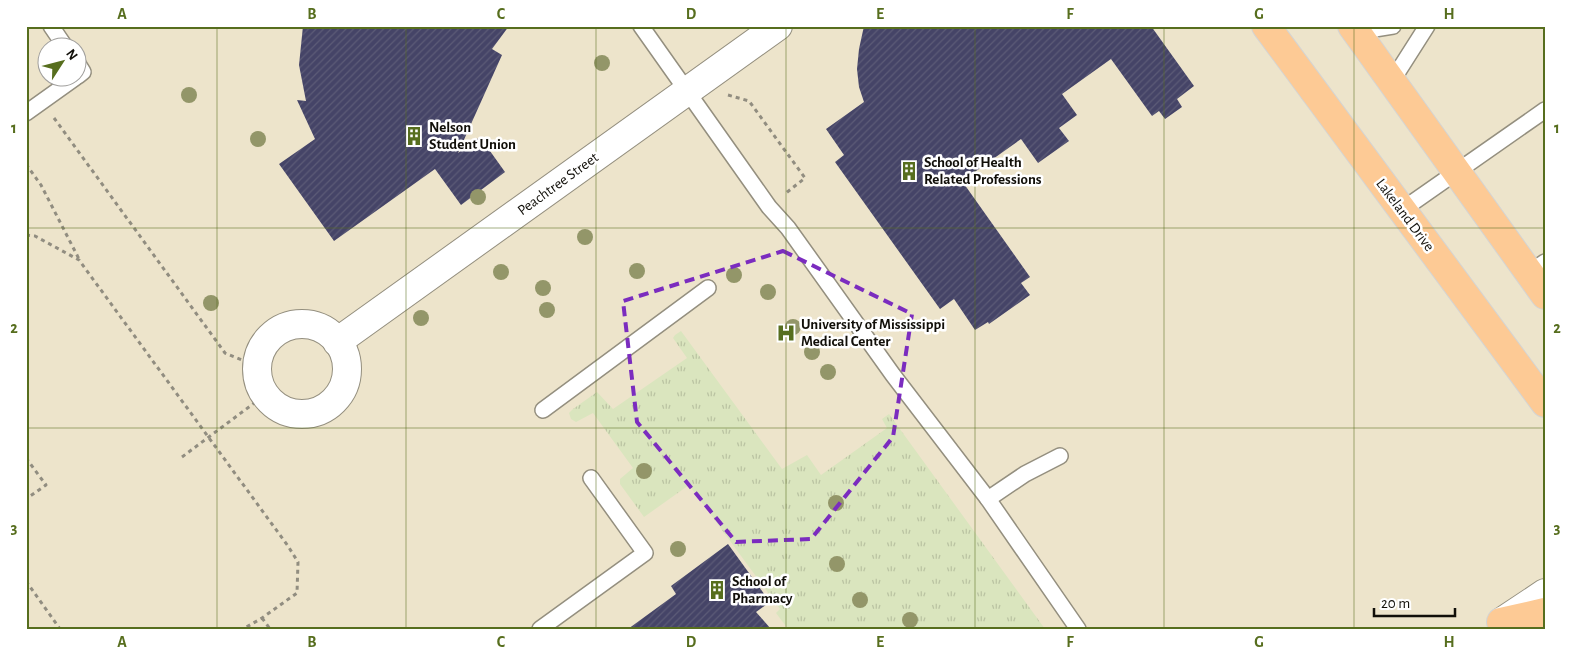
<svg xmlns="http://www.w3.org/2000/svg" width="1571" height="655" font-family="'Alegreya Sans',sans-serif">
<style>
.built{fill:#ede4cb;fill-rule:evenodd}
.grass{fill:url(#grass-tufts)}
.building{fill:url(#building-hatch)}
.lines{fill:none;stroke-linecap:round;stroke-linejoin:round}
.service-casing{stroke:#948f7f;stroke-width:18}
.minor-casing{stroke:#948f7f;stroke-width:30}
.primary-casing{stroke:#d4d4d3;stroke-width:30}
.path{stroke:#918d80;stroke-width:3;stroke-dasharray:4 4;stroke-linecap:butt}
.service{stroke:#fff;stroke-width:15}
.minor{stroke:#fff;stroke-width:28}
.primary{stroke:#fdca95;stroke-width:28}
.tree{fill:#939669}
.marked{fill:none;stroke:#7b2cbf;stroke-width:4;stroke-dasharray:10 6;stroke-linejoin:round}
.grid{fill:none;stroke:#576e1e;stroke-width:1;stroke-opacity:0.55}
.labels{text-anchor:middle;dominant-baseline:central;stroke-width:5;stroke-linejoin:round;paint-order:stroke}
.poi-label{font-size:15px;font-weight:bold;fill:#110f09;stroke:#fff;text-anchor:start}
.street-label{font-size:15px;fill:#110f09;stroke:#fff}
.neatline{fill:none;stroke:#576e1e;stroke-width:2}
.grid-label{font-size:16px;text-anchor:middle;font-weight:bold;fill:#576e1e}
</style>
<defs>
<pattern id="grass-tufts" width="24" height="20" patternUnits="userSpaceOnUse" patternTransform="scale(1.25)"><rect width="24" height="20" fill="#dae5be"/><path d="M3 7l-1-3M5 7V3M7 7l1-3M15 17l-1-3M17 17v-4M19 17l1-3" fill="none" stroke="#bac3a2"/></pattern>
<pattern id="building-hatch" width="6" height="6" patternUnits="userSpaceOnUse" patternTransform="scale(1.25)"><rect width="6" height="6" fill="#454467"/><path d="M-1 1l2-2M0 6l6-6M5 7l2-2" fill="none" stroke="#5c5b77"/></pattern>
</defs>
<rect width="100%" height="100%" fill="#f6efde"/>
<path class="built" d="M26,26H1545V588L1492,629H26ZM48,48H78V78H48Z"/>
<polygon class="grass" points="681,331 782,469 807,455 821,475 887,428 882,419 889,414 1045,629 788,629 776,613 780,609 689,485 644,517 620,484 620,479 633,468 593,413 576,422 571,419 569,413 573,409 597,392 613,409 687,358 673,338 675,335"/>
<g class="building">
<polygon points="303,26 509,26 492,49 502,55 458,153 480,137 505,172 461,205 435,169 334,241 279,164 315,139 297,100 306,101 299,65"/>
<polygon points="864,26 1151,26 1194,86 1177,99 1182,107 1165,119 1159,111 1152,116 1111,59 1062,94 1077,115 1059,128 1069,141 1038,163 1021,139 962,181 1030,277 1021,283 1030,295 989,324 988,322 975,330 954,299 940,309 835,162 844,155 826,129 864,102 859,87 857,69 859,49"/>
<polygon points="728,544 770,602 756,612 771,629 628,629 676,594 671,586"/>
</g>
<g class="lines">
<g class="service-casing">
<g id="service">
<polyline points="51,26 66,48"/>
<polyline points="641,26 769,207 788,228 893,375 988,499 1078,629"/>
<polyline points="1356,32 1393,26"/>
<polyline points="78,64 83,72 78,76"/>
<polyline points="1392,81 1427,26"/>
<polyline points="26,113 75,78"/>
<polyline points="1402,210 1545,110"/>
<polyline points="1529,273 1545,262"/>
<polyline points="543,410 708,288"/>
<polyline points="988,499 1025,474 1060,456"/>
<polyline points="540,629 645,553 591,478"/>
</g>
</g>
<g class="minor-casing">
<g id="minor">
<circle cx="302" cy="369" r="45"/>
<polyline points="337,342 778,26"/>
<polyline points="1503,621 1545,593"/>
</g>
</g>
<g class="primary-casing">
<g id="primary">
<polyline points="1266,26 1545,403"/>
<polyline points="1352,26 1545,295"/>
<polyline points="1501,622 1545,612"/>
</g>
</g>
<g class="path">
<polyline points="728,95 749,101 805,178 786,193"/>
<polyline points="54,118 225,353 257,366"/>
<polyline points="26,164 41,185 79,259"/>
<polyline points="26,235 35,236 79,260 288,546 298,562 297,593 262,618 243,629"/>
<polyline points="182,457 265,395"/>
<polyline points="26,458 46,485 26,499"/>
<polyline points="26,581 60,629"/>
<polyline points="262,618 270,629"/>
</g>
<use href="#service" class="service"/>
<use href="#minor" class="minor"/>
<use href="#primary" class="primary"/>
</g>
<g class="tree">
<circle cx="602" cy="63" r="8"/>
<circle cx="189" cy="95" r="8"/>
<circle cx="258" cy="139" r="8"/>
<circle cx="478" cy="197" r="8"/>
<circle cx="585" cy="237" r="8"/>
<circle cx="637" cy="271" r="8"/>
<circle cx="501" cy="272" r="8"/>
<circle cx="734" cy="275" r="8"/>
<circle cx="543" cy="288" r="8"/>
<circle cx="768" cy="292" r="8"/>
<circle cx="211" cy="303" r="8"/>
<circle cx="547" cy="310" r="8"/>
<circle cx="421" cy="318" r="8"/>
<circle cx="793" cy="327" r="8"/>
<circle cx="812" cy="352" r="8"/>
<circle cx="828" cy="372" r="8"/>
<circle cx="644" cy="471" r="8"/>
<circle cx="836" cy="503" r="8"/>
<circle cx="678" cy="549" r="8"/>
<circle cx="837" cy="564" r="8"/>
<circle cx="860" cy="600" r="8"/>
<circle cx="910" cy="620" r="8"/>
</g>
<path class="marked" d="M783,251L912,314L893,437L811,539L736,542L637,422L623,301Z"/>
<path class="grid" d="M217,26V629M406,26V629M596,26V629M786,26V629M975,26V629M1164,26V629M1354,26V629M26,228H1545M26,428H1545"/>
<defs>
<g id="building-bare" transform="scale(1.5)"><path d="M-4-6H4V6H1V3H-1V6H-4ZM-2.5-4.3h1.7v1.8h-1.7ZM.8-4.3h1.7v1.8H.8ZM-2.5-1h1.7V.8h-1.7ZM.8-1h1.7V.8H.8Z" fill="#576e1e" stroke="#fff" stroke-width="2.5" paint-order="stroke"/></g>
<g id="hospital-bare" transform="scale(1.5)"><path d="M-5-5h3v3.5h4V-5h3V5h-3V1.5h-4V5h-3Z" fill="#576e1e" stroke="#fff" stroke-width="2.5" paint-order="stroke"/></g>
</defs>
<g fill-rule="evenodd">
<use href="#building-bare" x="414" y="136"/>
<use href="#building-bare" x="909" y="171"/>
<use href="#hospital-bare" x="786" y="333"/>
<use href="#building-bare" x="717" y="590"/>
</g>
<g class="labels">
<g class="poi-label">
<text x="429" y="127">Nelson<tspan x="429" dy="17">Student Union</tspan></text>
<text x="924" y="162">School of Health<tspan x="924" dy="17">Related Professions</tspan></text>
<text x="801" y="324">University of Mississippi<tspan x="801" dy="17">Medical Center</tspan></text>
<text x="732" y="581">School of<tspan x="732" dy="17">Pharmacy</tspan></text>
</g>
<g class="street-label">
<text transform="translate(558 184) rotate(-36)">Peachtree Street</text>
<text transform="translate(1405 215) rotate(53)">Lakeland Drive</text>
</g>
</g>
<rect width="1571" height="655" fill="none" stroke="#ffffff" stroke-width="55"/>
<g transform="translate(62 62) rotate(54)"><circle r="24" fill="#ffffff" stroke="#a09f9d"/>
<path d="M0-4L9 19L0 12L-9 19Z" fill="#576e1e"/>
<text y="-8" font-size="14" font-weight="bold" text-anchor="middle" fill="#110f09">N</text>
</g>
<path d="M1374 608v8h81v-8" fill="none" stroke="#110f09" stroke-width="2.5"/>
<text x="1381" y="608" font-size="15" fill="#110f09" stroke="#ffffff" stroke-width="4" paint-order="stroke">20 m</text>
<rect x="28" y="28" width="1516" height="600" class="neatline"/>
<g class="grid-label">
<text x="122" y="19">A</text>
<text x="312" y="19">B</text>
<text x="501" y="19">C</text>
<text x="691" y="19">D</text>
<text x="880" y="19">E</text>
<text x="1070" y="19">F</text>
<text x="1259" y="19">G</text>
<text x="1449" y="19">H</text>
<text x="14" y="133">1</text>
<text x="1557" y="133">1</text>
<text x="14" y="333">2</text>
<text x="1557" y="333">2</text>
<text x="14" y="533">3</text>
<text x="1557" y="533">3</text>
<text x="122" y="647">A</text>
<text x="312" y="647">B</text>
<text x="501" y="647">C</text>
<text x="691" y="647">D</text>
<text x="880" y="647">E</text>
<text x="1070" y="647">F</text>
<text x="1259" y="647">G</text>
<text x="1449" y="647">H</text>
</g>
</svg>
